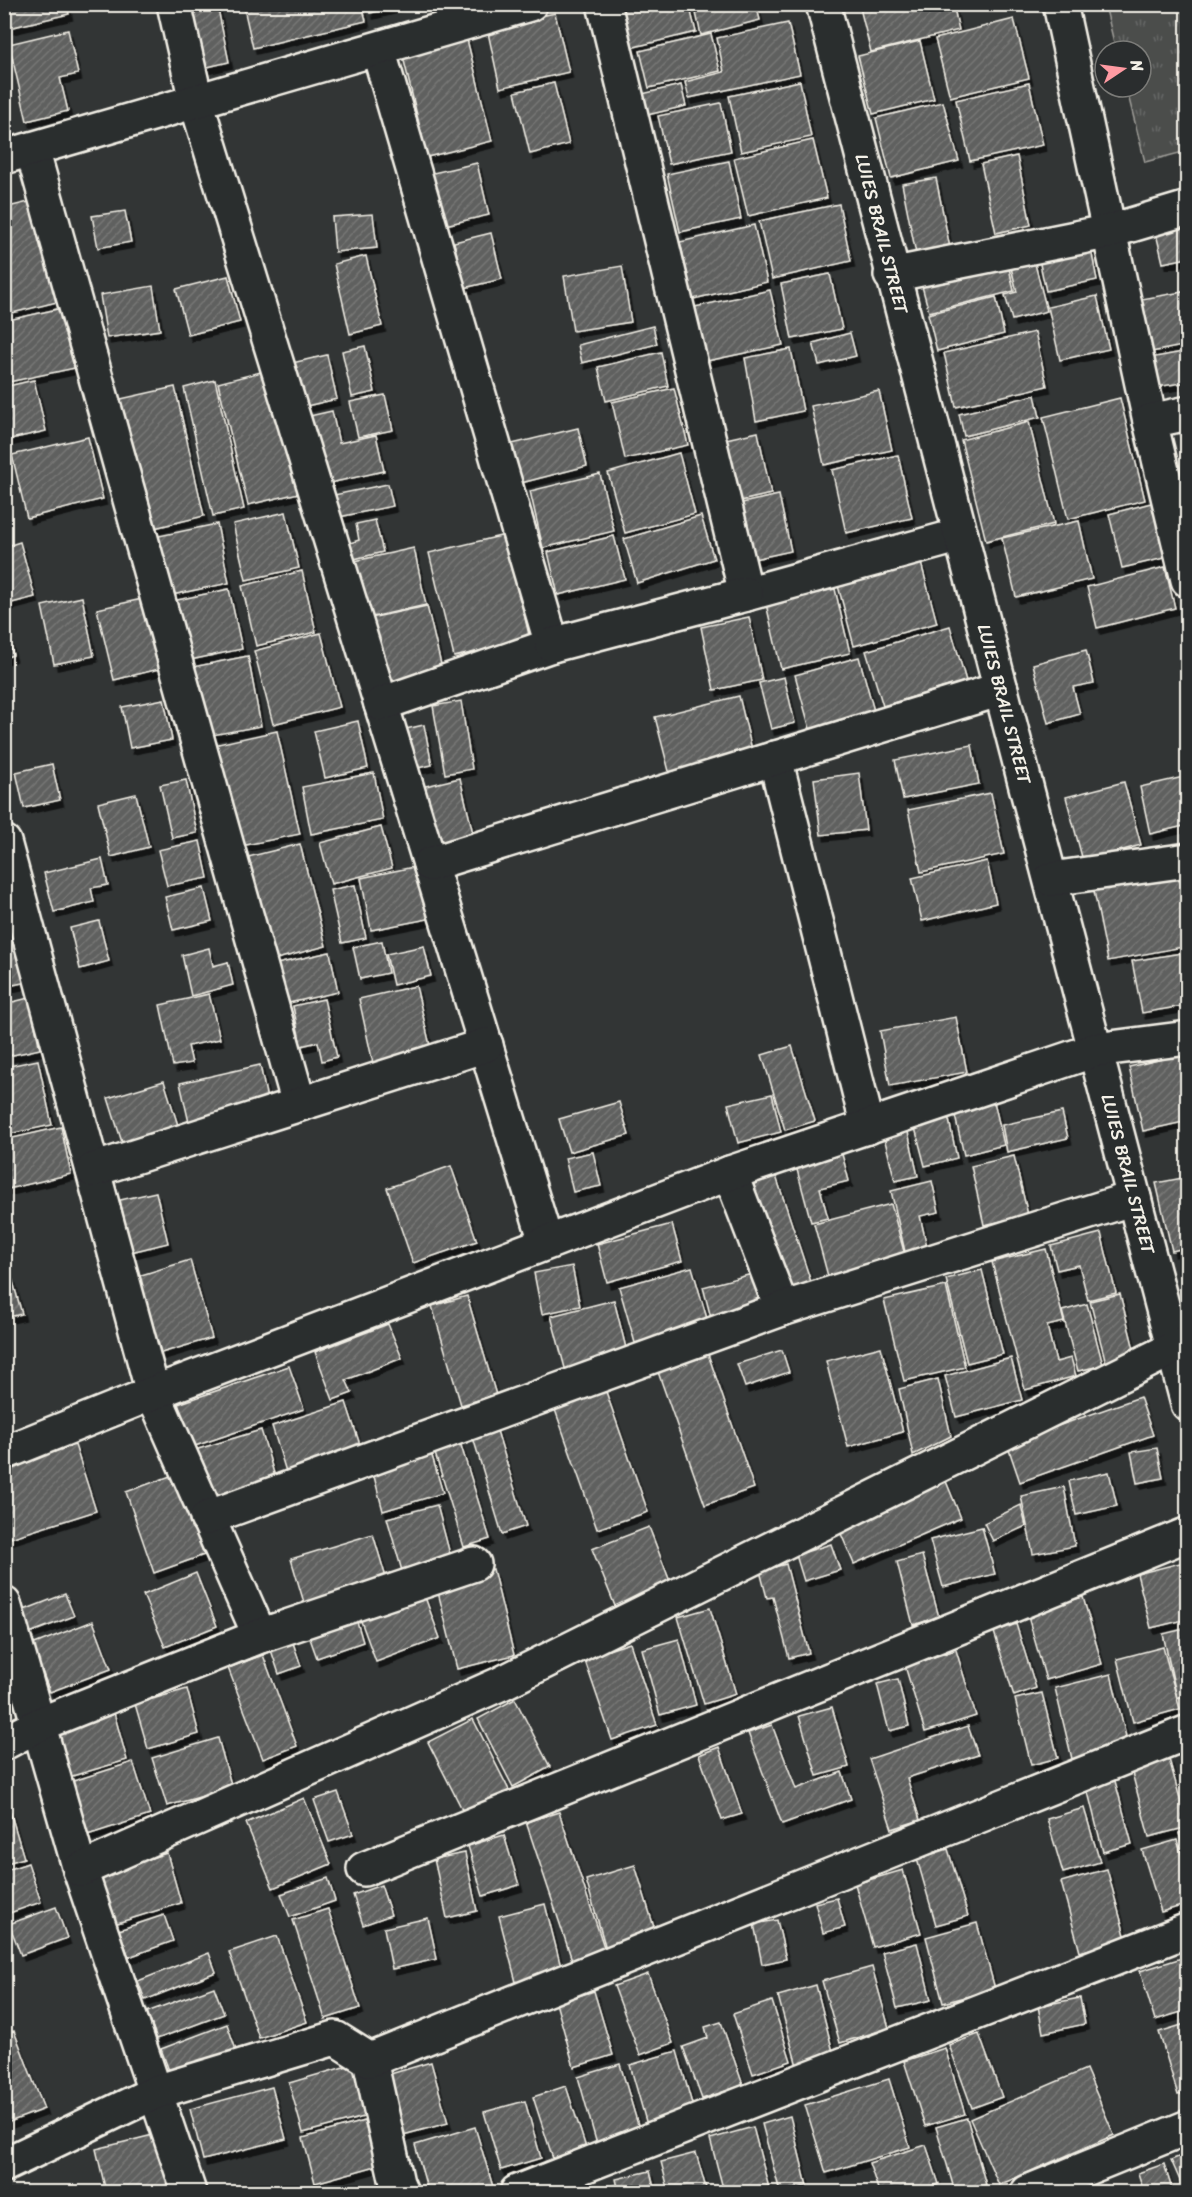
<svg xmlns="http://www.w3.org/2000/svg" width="1192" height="2197" font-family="Sriracha,sans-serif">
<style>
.park{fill:url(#park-tufts);stroke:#a09f9a;stroke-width:1.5}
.building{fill:url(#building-hatch);stroke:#f4f1e8;stroke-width:1.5;filter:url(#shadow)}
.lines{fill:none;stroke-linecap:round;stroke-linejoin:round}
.street-casing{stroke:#f4f1e8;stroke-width:38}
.street{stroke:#2a2d2e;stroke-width:33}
.labels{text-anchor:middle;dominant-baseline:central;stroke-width:5;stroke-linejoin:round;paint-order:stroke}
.street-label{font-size:18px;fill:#f4f1e8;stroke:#2a2d2e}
</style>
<defs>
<pattern id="park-tufts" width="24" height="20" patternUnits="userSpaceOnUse" patternTransform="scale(1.5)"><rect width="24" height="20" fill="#4b4d4c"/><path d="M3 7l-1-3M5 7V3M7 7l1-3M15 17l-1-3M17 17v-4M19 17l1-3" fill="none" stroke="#666766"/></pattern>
<pattern id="building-hatch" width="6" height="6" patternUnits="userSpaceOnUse" patternTransform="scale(1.5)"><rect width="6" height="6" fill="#5f605f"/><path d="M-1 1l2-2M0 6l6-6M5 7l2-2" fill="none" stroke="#777776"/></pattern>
<filter id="shadow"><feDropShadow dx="3.5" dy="6" stdDeviation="0" flood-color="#0009"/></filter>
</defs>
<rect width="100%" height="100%" fill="#323535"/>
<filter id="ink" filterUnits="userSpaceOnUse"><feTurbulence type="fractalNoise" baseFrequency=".0167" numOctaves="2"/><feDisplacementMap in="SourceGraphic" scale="12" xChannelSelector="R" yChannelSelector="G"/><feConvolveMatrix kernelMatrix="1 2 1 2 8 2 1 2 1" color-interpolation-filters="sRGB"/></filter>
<g filter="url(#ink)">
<polygon class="park" points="1105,5 1187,5 1187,151 1145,162 1126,87 1141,87 1141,51 1116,51"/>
<g class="building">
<polygon points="4,4 67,4 69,14 9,28"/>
<polygon points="189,4 217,4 229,62 203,68"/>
<polygon points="243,4 362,4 366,21 253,48"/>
<polygon points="368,4 407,4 370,13"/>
<polygon points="619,4 689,4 696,32 630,48"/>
<polygon points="694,4 756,4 760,20 701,35"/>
<polygon points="859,4 953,4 959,30 871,52"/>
<polygon points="555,13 569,72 500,88 487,28"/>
<polygon points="1014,19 1029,78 950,97 935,39"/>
<polygon points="788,23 800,74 689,98 685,82 724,72 717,38"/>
<polygon points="464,27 492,141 427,157 400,44"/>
<polygon points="68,30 78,74 60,78 68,111 27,121 9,44"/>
<polygon points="711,34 720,71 649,88 640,51"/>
<polygon points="920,41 934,99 873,114 858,56"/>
<polygon points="800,81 811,137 741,152 729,96"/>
<polygon points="554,83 569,144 530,154 515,92"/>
<polygon points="1029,83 1043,145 970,161 956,100"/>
<polygon points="681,85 686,106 647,115 642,94"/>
<polygon points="943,102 959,161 891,178 876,118"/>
<polygon points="721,103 731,151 669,164 658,116"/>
<polygon points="813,140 827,198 748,216 734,158"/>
<polygon points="1017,156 1031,225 996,233 981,164"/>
<polygon points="729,161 741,219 680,232 667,174"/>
<polygon points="477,163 489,215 445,225 433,173"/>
<polygon points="936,178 951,253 917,259 902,184"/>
<polygon points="37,200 61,301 4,315 4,208"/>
<polygon points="839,204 851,261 772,279 759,221"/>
<polygon points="125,211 131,242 98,248 92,216"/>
<polygon points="373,214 377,248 335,252 332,217"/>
<polygon points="1188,217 1188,258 1163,263 1154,225"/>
<polygon points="754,225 767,282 693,299 680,242"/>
<polygon points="491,233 502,279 464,288 454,242"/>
<polygon points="1090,244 1097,280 1046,291 1038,255"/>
<polygon points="1032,252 1047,311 1012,320 1005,295 1017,292 1009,259"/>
<polygon points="1006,254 1014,291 929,312 919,275"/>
<polygon points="366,256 382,326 350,334 334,264"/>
<polygon points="622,266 631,322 573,331 564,276"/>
<polygon points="830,274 842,329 792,339 781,284"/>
<polygon points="228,276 240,322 188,335 176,289"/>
<polygon points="153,286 160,330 107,338 100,295"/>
<polygon points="770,290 783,345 707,361 695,307"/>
<polygon points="1188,291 1188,345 1146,353 1136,300"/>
<polygon points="1097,296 1109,349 1060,360 1048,307"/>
<polygon points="996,297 1004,334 937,351 928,314"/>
<polygon points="62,308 75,368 4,383 4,321"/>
<polygon points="653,326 657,344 582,363 578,345"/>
<polygon points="1035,332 1047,386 956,407 944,353"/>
<polygon points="850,333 856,356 819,365 813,343"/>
<polygon points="365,346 375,392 352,397 342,351"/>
<polygon points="791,349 803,411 756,421 745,358"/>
<polygon points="1188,351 1188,382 1156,387 1150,358"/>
<polygon points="661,352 668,386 606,401 598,367"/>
<polygon points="327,355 337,399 302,407 292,363"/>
<polygon points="277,368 307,491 248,505 218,383"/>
<polygon points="34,380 46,431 6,440 4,431 4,387"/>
<polygon points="215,380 244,509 213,516 184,388"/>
<polygon points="175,387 204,516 146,530 116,400"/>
<polygon points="674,388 688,445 625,459 612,402"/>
<polygon points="879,391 892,450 824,465 811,406"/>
<polygon points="385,395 393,430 358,437 350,402"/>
<polygon points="1035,395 1040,417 964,436 959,414"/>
<polygon points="1120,398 1145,500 1068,519 1043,417"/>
<polygon points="332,411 339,443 376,435 384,471 321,485 305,417"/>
<polygon points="1029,422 1054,524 986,541 961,440"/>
<polygon points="578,428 587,466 521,483 512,444"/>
<polygon points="1188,428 1188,456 1185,457 1179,430"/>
<polygon points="758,432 771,494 736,502 721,440"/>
<polygon points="88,437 103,499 27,518 12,455"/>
<polygon points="679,453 695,514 625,533 608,473"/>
<polygon points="898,455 912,518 846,533 832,470"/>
<polygon points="600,474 614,531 543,548 530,491"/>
<polygon points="388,484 393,506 334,518 329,496"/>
<polygon points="779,495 791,551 754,559 742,503"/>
<polygon points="1159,501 1173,556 1122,568 1109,514"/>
<polygon points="286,512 299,568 246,580 233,524"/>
<polygon points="701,516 714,559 637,583 624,539"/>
<polygon points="375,520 383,552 354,559 350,543 359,540 356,524"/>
<polygon points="1079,521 1092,579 1016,597 1002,538"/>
<polygon points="217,524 229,583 167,596 154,537"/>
<polygon points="505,535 530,639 454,657 429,553"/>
<polygon points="614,536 625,579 558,595 548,552"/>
<polygon points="20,542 35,597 4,605 4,547"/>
<polygon points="414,548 426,605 359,620 346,563"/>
<polygon points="920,559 937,623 854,646 837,582"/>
<polygon points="1165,567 1175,608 1097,628 1087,587"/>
<polygon points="302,571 316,632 256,646 242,586"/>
<polygon points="229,589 242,649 181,662 168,602"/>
<polygon points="835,589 850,653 781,669 766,604"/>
<polygon points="82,597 94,656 54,664 42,606"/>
<polygon points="142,599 159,669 114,680 97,609"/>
<polygon points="427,606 443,673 379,690 361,620"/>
<polygon points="749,617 762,680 714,690 701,627"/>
<polygon points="5,624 13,655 4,658 4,624"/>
<polygon points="950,626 966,681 883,706 866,651"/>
<polygon points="321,633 340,707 273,724 254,651"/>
<polygon points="1086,650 1094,683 1073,687 1080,714 1048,723 1033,664"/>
<polygon points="248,656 261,726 202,737 188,668"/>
<polygon points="859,657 874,711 810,729 795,675"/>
<polygon points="784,677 795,723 771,729 759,683"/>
<polygon points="739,696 754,758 671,779 655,717"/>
<polygon points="164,699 172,740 130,748 122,707"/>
<polygon points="461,701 472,769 445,774 433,706"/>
<polygon points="358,721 368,768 325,778 314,731"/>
<polygon points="424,725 432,765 408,770 401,730"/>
<polygon points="277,731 300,834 231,848 209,746"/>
<polygon points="972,745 979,784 903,799 895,760"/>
<polygon points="52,764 60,800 24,808 16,772"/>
<polygon points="374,773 383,820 311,834 302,787"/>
<polygon points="859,773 866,830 821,835 814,779"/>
<polygon points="1188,776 1188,825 1150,834 1140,787"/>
<polygon points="460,778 475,842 431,852 417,788"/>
<polygon points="186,780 197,833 172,838 160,785"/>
<polygon points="1124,782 1141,845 1083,861 1066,797"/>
<polygon points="991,793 1004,854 921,872 908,810"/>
<polygon points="136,794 149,847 111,857 98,803"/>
<polygon points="381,827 392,868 331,884 320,843"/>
<polygon points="200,841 208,878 167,886 158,850"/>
<polygon points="300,844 326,946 265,962 240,859"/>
<polygon points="102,859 108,885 91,888 94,902 54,912 44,873"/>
<polygon points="987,861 996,903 922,921 912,878"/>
<polygon points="423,865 433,918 371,930 361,878"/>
<polygon points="1188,868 1188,946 1108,961 1093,886"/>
<polygon points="355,885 366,938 342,943 330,890"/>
<polygon points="204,888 212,921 173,930 165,897"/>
<polygon points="99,921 109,961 80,969 70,928"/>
<polygon points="13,928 27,982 4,987 4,931"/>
<polygon points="382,941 388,973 360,979 353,947"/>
<polygon points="424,946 431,976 393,985 386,954"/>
<polygon points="209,948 213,966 228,962 233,985 191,996 182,955"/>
<polygon points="330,952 338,992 280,1005 272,965"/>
<polygon points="1188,952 1188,1005 1142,1013 1132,961"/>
<polygon points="416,986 432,1054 374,1068 359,999"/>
<polygon points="209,994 220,1039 188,1046 192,1063 173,1066 160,1005"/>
<polygon points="29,998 40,1049 4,1057 4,1004"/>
<polygon points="324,999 337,1057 322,1061 318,1042 301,1046 293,1006"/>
<polygon points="956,1017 967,1072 890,1086 880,1031"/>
<polygon points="792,1046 815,1121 785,1130 762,1055"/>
<polygon points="1188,1053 1188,1121 1143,1131 1129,1067"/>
<polygon points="38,1060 52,1125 4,1135 4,1067"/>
<polygon points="260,1065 269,1109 190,1127 180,1083"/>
<polygon points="164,1081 182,1138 126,1155 108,1098"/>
<polygon points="772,1094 781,1132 738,1143 728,1104"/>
<polygon points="993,1097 1004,1145 964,1155 953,1107"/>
<polygon points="619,1102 629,1135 569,1152 559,1119"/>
<polygon points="1062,1112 1068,1138 1007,1152 1002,1125"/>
<polygon points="948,1115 957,1158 925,1166 914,1124"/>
<polygon points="61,1127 71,1174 4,1190 4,1140"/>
<polygon points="908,1132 918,1176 895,1181 884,1137"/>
<polygon points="593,1152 601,1186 573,1192 565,1158"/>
<polygon points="842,1154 849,1181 820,1188 828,1218 811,1222 796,1166"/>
<polygon points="1014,1156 1028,1215 984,1225 971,1166"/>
<polygon points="451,1166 477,1241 413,1263 387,1188"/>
<polygon points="776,1176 813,1288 786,1296 750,1185"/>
<polygon points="1188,1177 1188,1247 1172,1251 1156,1183"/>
<polygon points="932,1181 939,1212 920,1216 928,1251 906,1256 891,1191"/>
<polygon points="156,1192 168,1243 131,1252 120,1200"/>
<polygon points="891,1204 906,1259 829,1280 814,1224"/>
<polygon points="672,1224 682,1261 607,1282 597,1244"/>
<polygon points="1101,1233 1116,1293 1088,1300 1079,1265 1057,1270 1051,1246"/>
<polygon points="1046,1249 1064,1322 1047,1326 1056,1362 1071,1358 1076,1376 1025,1390 992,1262"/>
<polygon points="190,1260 212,1338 161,1353 138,1276"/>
<polygon points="572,1266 580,1306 542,1314 534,1273"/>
<polygon points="692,1267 708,1322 635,1343 619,1287"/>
<polygon points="982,1270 1003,1354 967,1363 946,1279"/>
<polygon points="752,1274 760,1305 711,1318 703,1287"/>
<polygon points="12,1278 22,1314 4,1318 4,1280"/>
<polygon points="946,1286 965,1367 904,1381 884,1300"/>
<polygon points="1120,1294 1136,1357 1106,1363 1090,1301"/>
<polygon points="467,1296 496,1395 461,1405 432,1306"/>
<polygon points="614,1300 628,1356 566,1372 551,1316"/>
<polygon points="1087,1304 1103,1365 1078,1371 1062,1311"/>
<polygon points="388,1324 402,1358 346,1380 352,1393 333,1400 315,1352"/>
<polygon points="881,1347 903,1432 848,1447 826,1361"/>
<polygon points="782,1350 789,1372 745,1387 737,1364"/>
<polygon points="708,1354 754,1488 705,1505 658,1372"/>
<polygon points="1011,1358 1022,1400 956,1417 945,1376"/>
<polygon points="289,1366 304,1409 192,1447 178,1404"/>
<polygon points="938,1379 951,1436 913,1455 899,1389"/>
<polygon points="604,1386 648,1512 597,1529 553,1404"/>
<polygon points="1140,1397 1153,1435 1020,1482 1007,1444"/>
<polygon points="346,1402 362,1451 287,1475 272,1426"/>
<polygon points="495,1424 526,1526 502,1534 471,1431"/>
<polygon points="261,1430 276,1480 210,1500 195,1450"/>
<polygon points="459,1439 490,1539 464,1547 433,1447"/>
<polygon points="75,1445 96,1511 4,1540 4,1468"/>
<polygon points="1157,1448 1163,1478 1137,1483 1131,1452"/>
<polygon points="430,1449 443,1493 383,1511 371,1465"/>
<polygon points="1109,1472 1117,1506 1076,1515 1069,1481"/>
<polygon points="176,1474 204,1555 154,1573 126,1492"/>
<polygon points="943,1474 961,1518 854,1564 835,1520"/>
<polygon points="1064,1487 1075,1546 1033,1554 1021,1496"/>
<polygon points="437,1505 451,1558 402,1571 387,1518"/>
<polygon points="1021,1505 1026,1526 993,1541 984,1523"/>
<polygon points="649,1527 671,1584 615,1606 592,1549"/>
<polygon points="982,1527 995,1574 943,1587 930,1540"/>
<polygon points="373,1534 387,1581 305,1606 291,1559"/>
<polygon points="831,1544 840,1570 804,1581 796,1555"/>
<polygon points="922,1555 939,1617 913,1625 897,1562"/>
<polygon points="1188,1561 1188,1619 1151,1628 1137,1574"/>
<polygon points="786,1564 809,1653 789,1658 773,1597 767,1598 760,1571"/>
<polygon points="493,1569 514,1655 457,1669 436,1584"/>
<polygon points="196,1573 217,1626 165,1647 143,1595"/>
<polygon points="422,1589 440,1638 376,1662 358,1613"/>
<polygon points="65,1594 74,1616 27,1634 19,1612"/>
<polygon points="1083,1597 1102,1664 1046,1680 1027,1613"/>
<polygon points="710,1608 736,1694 704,1704 678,1617"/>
<polygon points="356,1618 363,1642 317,1658 308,1633"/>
<polygon points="93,1621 111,1669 50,1692 32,1645"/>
<polygon points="1016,1624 1036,1688 1014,1696 994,1632"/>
<polygon points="1188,1628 1188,1695 1177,1698 1163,1634"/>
<polygon points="291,1637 301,1666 279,1674 269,1644"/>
<polygon points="679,1639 696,1705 660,1715 642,1649"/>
<polygon points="630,1643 657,1725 612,1740 584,1658"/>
<polygon points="1163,1647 1180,1709 1133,1722 1117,1659"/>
<polygon points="956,1650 976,1716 925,1732 905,1666"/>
<polygon points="263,1655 297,1746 263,1759 228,1668"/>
<polygon points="1111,1674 1128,1745 1072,1759 1055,1688"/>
<polygon points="898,1679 909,1726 889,1731 877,1684"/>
<polygon points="187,1689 199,1734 148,1749 135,1704"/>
<polygon points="1042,1693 1058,1758 1031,1765 1015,1699"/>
<polygon points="515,1699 550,1767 513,1787 478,1719"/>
<polygon points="832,1707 849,1767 817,1776 799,1716"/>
<polygon points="113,1709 127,1760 62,1779 48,1728"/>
<polygon points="473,1719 510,1792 465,1815 428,1742"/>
<polygon points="772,1725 796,1789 842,1772 851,1799 782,1824 748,1733"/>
<polygon points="968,1726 978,1755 907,1778 920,1820 892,1829 869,1759"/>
<polygon points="218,1738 232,1788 167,1806 152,1758"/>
<polygon points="719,1747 742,1814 722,1820 699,1755"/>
<polygon points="1169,1759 1188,1827 1149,1837 1131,1769"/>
<polygon points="133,1762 150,1815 81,1837 64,1784"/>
<polygon points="1115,1781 1132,1844 1103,1852 1087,1788"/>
<polygon points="4,1791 24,1858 4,1864"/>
<polygon points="338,1792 353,1834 329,1842 314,1800"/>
<polygon points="304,1798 331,1864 273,1888 246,1823"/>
<polygon points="1084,1808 1100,1862 1063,1873 1047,1819"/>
<polygon points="559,1812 606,1953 573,1963 526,1822"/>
<polygon points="1188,1831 1188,1865 1179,1833"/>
<polygon points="504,1835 519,1885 483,1896 468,1846"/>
<polygon points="1177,1840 1188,1874 1188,1904 1161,1912 1142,1850"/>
<polygon points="948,1849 968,1916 936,1925 917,1859"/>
<polygon points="167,1853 181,1903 111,1925 97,1875"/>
<polygon points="465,1853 477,1911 447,1918 434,1859"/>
<polygon points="28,1863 41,1902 4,1915 4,1871"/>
<polygon points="635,1865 657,1937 607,1952 586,1880"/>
<polygon points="1107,1869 1126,1939 1080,1952 1061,1882"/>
<polygon points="903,1870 921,1933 873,1947 855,1884"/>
<polygon points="328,1878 335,1901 290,1917 281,1894"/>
<polygon points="381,1885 391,1915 363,1925 353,1895"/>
<polygon points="837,1898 845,1927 823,1933 815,1903"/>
<polygon points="545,1904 563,1975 517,1986 499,1916"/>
<polygon points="56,1907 67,1938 21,1955 9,1924"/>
<polygon points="328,1909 360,2008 325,2019 293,1920"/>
<polygon points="164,1915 173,1941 129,1957 119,1930"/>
<polygon points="428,1918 437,1959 392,1969 384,1928"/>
<polygon points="777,1920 786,1959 762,1964 754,1924"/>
<polygon points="977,1923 995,1989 943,2003 926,1937"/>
<polygon points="277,1936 307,2022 259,2038 229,1952"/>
<polygon points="917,1943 931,2000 897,2008 882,1952"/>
<polygon points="209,1953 216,1972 145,2000 138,1981"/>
<polygon points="1188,1956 1188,2010 1155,2020 1140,1971"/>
<polygon points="872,1967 889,2028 840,2043 822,1981"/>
<polygon points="648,1974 673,2043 640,2055 614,1986"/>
<polygon points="816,1985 834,2056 797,2066 778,1996"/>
<polygon points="214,1987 224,2014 157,2039 147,2012"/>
<polygon points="594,1991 613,2055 574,2067 556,2003"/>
<polygon points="1080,1998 1085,2024 1043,2033 1038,2006"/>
<polygon points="772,2001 791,2061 753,2074 733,2014"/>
<polygon points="721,2022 743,2085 702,2099 683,2047 708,2038 705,2027"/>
<polygon points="1188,2023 1188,2092 1178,2095 1159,2032"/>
<polygon points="227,2024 236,2050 171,2076 161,2049"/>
<polygon points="14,2031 44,2109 4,2124 4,2034"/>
<polygon points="979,2034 1002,2097 972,2108 949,2045"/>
<polygon points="945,2048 965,2114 925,2126 904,2061"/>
<polygon points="677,2051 694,2111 647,2125 630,2065"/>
<polygon points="361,2062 375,2114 303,2133 289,2083"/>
<polygon points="431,2062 448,2123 403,2135 387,2075"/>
<polygon points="620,2064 641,2135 598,2148 578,2077"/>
<polygon points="1086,2069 1114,2135 999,2185 970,2119"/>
<polygon points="889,2079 910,2147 826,2173 805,2105"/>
<polygon points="566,2086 588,2154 555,2165 533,2097"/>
<polygon points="272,2087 286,2139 203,2160 190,2109"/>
<polygon points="525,2101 541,2158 501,2170 484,2112"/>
<polygon points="790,2116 807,2186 780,2192 762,2124"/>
<polygon points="967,2118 986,2185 955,2192 936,2127"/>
<polygon points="364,2121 376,2166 315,2183 303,2138"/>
<polygon points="475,2127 494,2190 485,2192 428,2192 415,2145"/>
<polygon points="753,2127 770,2192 724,2192 710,2139"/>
<polygon points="157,2134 171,2192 106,2192 96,2149"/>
<polygon points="926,2145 939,2184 912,2192 879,2192 869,2163"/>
<polygon points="696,2153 707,2192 669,2192 661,2162"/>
<polygon points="1188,2153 1188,2192 1185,2192 1171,2160"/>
<polygon points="1164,2164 1173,2192 1144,2192 1138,2173"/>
<polygon points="650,2171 655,2192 619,2192 616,2179"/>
<polygon points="615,2185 617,2192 585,2192"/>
</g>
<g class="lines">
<g class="street-casing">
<g id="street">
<polyline points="174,4 196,101 546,1242"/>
<polyline points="604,4 746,594 961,535"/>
<path id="s1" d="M823,4C941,472 1067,937 1188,1404"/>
<polyline points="1060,4 1150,421"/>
<polyline points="378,49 552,645 381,704"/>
<polyline points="32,149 299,1104"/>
<polyline points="4,157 530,4"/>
<polyline points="891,275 1111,231 1188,208"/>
<polyline points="1188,413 1150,421 1188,580"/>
<polyline points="552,645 746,594"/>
<polyline points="775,758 868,1127"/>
<polyline points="4,842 153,1393 260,1636"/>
<polyline points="430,864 1001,689"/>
<polyline points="1051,879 1188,860"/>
<polyline points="93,1170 486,1045"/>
<polyline points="730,1173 782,1309"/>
<polyline points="4,1453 153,1393 730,1173 1095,1050 1188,1038"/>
<polyline points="207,1518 782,1309 1134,1198"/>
<polyline points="4,1604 80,1870 189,2192"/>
<polyline points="4,1743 40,1724 260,1636 474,1564"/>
<polyline points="364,1869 1188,1534"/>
<polyline points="80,1870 500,1684 1188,1341"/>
<polyline points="370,2060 397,2183 401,2192"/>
<polyline points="4,2165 156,2092 335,2038 370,2060 1188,1732"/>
<polyline points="517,2192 1188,1930"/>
<polyline points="1028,2192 1188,2127"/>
</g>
</g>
<use href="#street" class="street"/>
</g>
</g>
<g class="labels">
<g class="street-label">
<text stroke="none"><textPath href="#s1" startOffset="237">LUIES BRAIL STREET</textPath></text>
<text stroke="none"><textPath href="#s1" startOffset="723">LUIES BRAIL STREET</textPath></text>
<text stroke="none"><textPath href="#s1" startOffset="1209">LUIES BRAIL STREET</textPath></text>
</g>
</g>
<rect width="1192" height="2197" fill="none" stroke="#2a2d2e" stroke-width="24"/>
<rect x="12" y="12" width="1168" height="2173" fill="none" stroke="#f4f1e8" stroke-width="2" filter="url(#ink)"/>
<g transform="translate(1123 69) rotate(77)"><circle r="28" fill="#2a2d2e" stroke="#7b7b78" stroke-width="1.5"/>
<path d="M0-4.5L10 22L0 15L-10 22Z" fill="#ff9aa2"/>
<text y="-9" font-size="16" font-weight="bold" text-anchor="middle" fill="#f4f1e8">N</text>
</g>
</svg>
